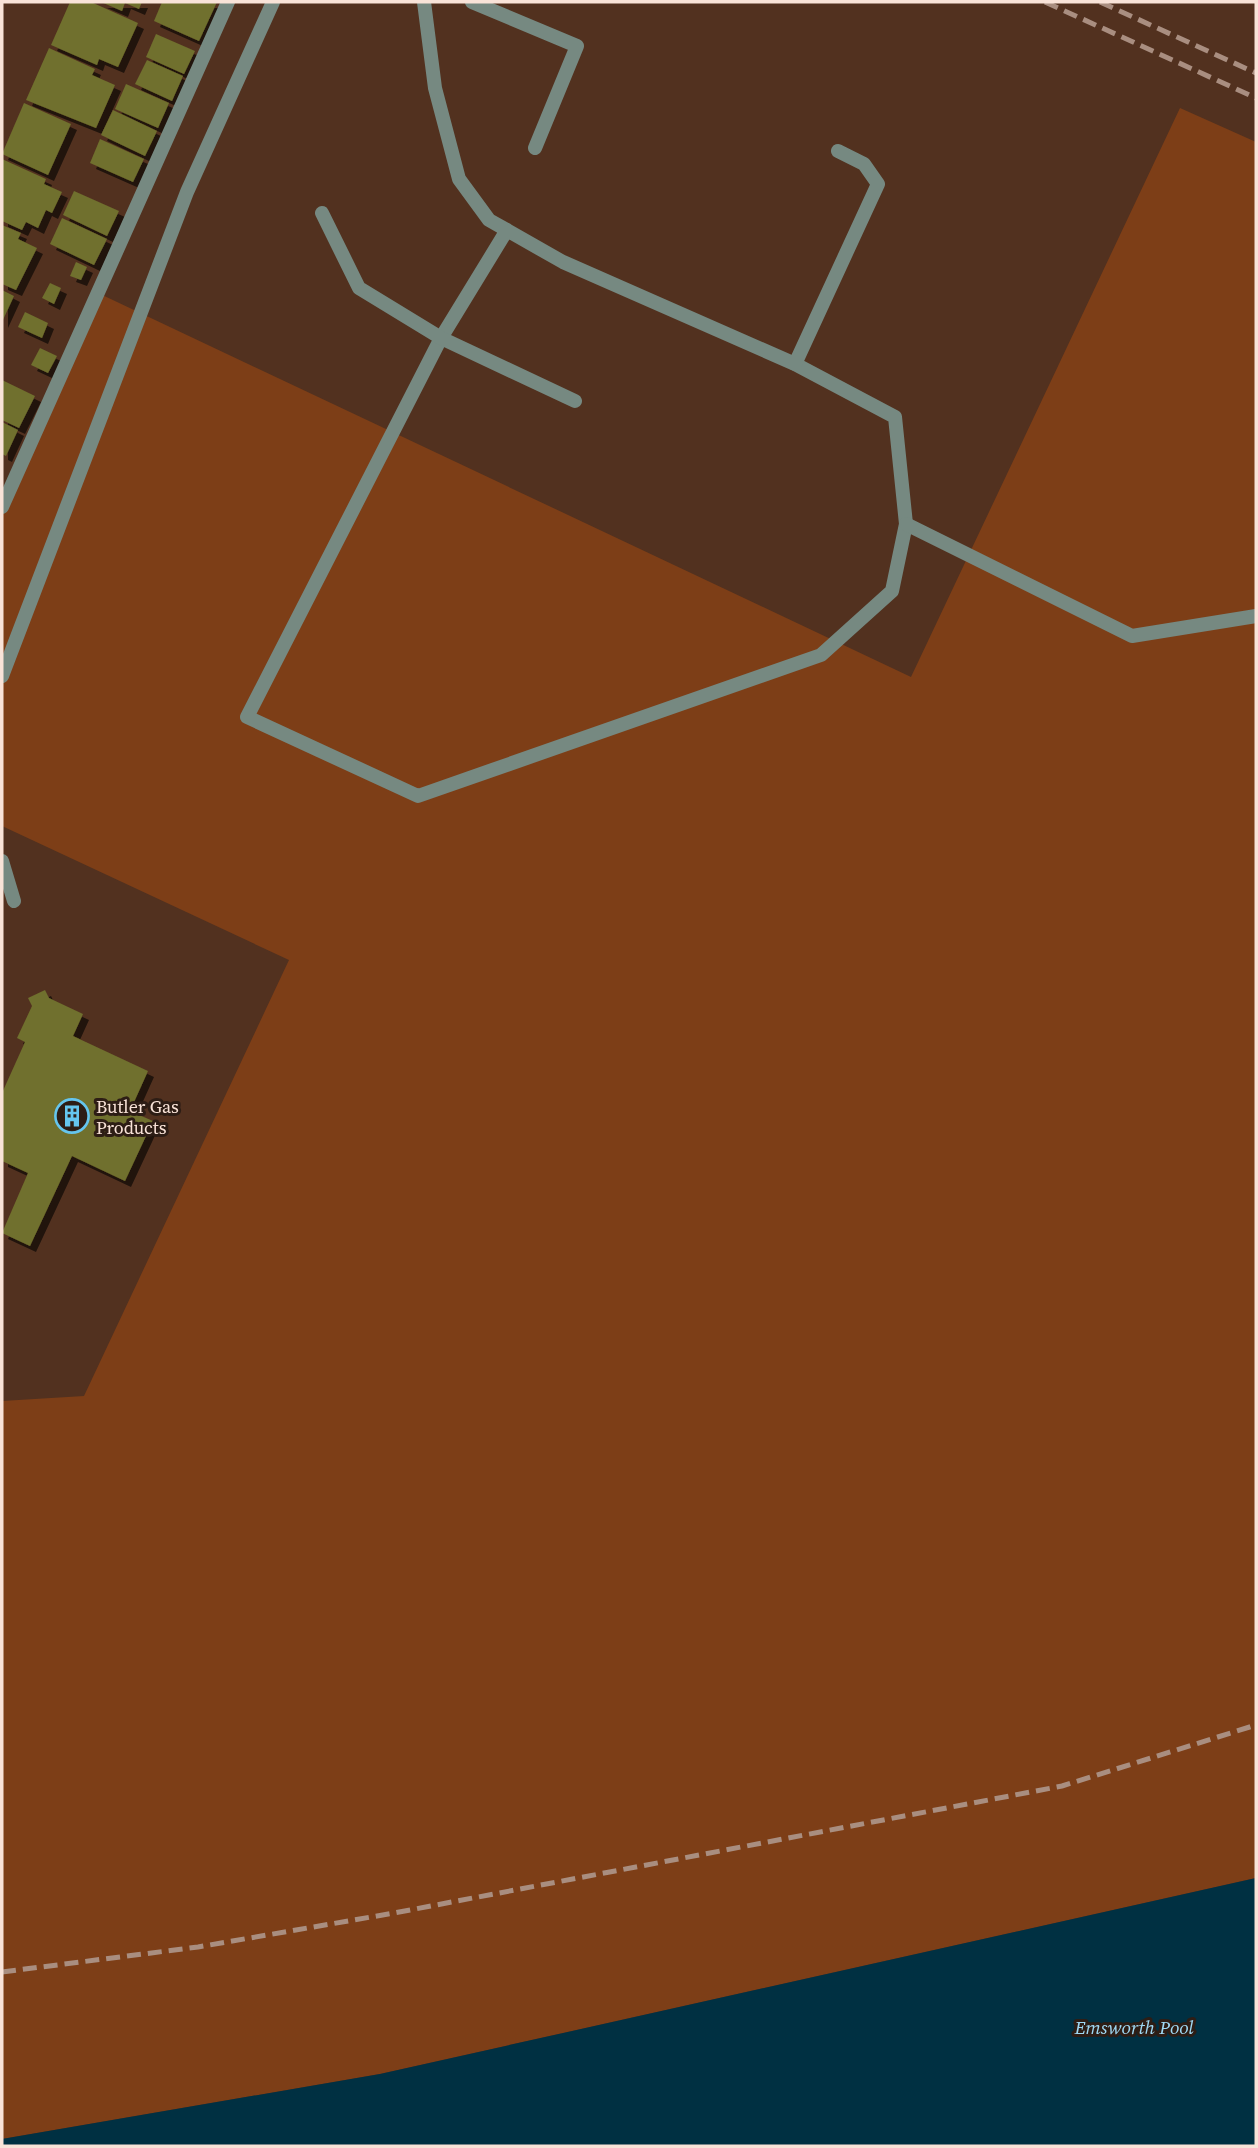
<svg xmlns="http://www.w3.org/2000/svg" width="1258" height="2148" font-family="'Source Serif 4',serif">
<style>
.green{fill:#7d3e17}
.water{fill:#003042}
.building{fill:#6f6f2d;filter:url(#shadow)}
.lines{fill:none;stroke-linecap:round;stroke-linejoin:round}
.service{stroke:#768981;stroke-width:14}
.rail{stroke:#a98e80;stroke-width:5;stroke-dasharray:14 7;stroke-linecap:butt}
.labels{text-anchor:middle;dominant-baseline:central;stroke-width:6;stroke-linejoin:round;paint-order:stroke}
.poi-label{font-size:18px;fill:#f9e3d8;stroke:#2d1d15;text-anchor:start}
.water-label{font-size:19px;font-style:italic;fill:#9fd9f5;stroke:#2d1d15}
</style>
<defs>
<filter id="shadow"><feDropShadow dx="6" dy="6" stdDeviation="0" flood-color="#0009"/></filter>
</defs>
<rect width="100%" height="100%" fill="#52311f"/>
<polygon class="green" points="1180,108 1256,142 1256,1878 380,2074 2,2139 2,1401 84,1396 289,960 2,826 2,507 98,293 911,677"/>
<polygon class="water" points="1256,1878 1256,2146 2,2146 2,2139 380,2074"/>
<g class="building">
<polygon points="70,2 91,2 138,23 118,67 99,59 97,65 51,45"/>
<polygon points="101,2 142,2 139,9 125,3 122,11"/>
<polygon points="162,2 217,2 199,41 154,21"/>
<polygon points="156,34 195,51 184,74 146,57"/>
<polygon points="49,48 95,69 92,75 115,85 96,128 26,100"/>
<polygon points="147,60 183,76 172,101 135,84"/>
<polygon points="126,84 169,103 158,128 115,109"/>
<polygon points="24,103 71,124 48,175 2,154"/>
<polygon points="113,110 157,131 145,156 101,135"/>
<polygon points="100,139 144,159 133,182 90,163"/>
<polygon points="2,159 46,179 44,184 62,192 52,213 46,210 38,228 26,222 22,230 2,221"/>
<polygon points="74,191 119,211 107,236 63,215"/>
<polygon points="62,218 107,239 94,265 50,244"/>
<polygon points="2,225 21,233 18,239 37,248 16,290 2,284"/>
<polygon points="76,262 87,267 81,280 70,276"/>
<polygon points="50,283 61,288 54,304 42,298"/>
<polygon points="2,290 14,296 2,322"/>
<polygon points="25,312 48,323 42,338 18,327"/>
<polygon points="40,348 57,356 48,373 31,365"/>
<polygon points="2,380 35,396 19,428 2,420"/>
<polygon points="2,422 18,430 6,456 2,454"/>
<polygon points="45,990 49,998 83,1014 73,1036 148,1071 130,1111 153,1121 125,1181 72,1156 30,1246 2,1233 28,1173 2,1161 2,1093 25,1042 17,1038 32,1006 28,998"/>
</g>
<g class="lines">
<g class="service">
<polyline points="424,2 435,88 459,179 489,220 563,262 795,364 895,417 906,524 892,591 821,655 418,796 247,717 441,338 507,230"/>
<polyline points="472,2 577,46 535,148"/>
<polyline points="322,213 359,288 441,338 575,401"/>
<polyline points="795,364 878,184 864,164 838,151"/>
<polyline points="2,507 228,2"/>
<polyline points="906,524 1132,636 1256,616"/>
<polyline points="2,676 187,192 273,2"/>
<polyline points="2,861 14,901"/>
</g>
<g class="rail">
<polyline points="1045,2 1256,98"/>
<polyline points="1100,2 1256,73"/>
<polyline points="2,1972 198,1947 394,1913 1062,1786 1256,1725"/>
</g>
</g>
<defs>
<g id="building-ring" transform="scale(1.75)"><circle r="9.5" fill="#2d1d15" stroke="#65c5ee" stroke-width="1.5"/><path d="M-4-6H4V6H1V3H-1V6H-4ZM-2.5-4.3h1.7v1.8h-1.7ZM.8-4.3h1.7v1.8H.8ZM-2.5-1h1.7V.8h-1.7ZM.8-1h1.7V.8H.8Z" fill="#65c5ee"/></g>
</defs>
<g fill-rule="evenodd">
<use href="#building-ring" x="72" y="1116"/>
</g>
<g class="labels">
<g class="poi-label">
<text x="96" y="1106">Butler Gas<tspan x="96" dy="21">Products</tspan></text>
</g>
<g class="water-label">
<text x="1134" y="2027">Emsworth Pool</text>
</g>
</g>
<rect width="1258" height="2148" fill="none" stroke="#f9e3d8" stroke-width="7"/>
</svg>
